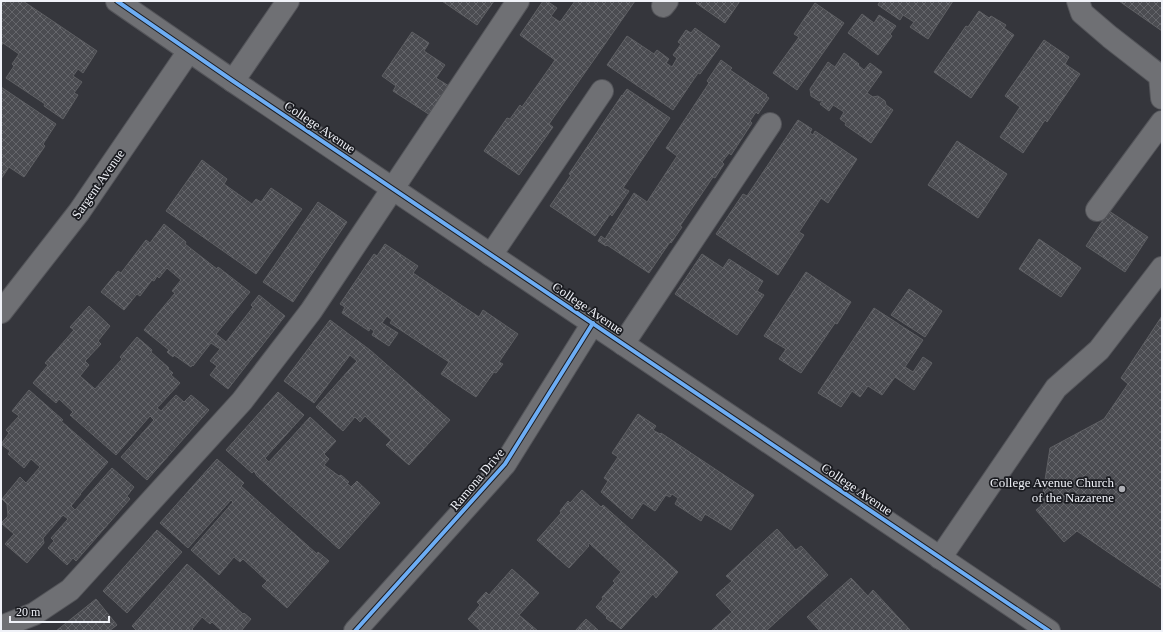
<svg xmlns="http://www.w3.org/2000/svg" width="1163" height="632" font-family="Georgia,serif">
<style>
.building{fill:url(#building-cross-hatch);stroke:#5f6064}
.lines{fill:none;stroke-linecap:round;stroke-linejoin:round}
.minor-casing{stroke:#54555a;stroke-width:24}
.minor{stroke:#6f7074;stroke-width:22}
.cycleway-casing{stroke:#1b1c21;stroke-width:6}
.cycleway{stroke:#6dadf4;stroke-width:4}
.poi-dot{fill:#afb0b6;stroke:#1b1c21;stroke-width:1.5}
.labels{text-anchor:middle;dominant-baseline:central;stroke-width:3.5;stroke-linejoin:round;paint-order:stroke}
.street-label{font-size:13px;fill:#f0f2f8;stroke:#1b1c21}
.poi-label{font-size:13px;fill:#f0f2f8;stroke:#1b1c21;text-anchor:end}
</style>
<defs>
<pattern id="building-cross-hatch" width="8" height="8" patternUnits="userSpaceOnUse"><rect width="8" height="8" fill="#4b4c51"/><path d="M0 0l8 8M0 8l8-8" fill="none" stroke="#65666b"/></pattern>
</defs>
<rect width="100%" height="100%" fill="#35363c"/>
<g class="building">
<polygon points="1,1 23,1 97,51 83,73 78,69 73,76 82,82 74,93 78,95 63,119 44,106 45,104 6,78 14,66 12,64 19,54 3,43 1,46"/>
<polygon points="442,1 494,1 477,25"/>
<polygon points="543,1 547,1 557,8 551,16 560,22 575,1 635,1 549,124 553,127 519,175 484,151 507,118 510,119 520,105 522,107 555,60 520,35"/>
<polygon points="698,1 740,1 725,23 696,3"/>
<polygon points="880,1 953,1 928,39 910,27 914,22 903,15 900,20 878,5"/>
<polygon points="1119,1 1162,1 1162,31"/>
<polygon points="815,3 844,23 797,90 773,73 799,37 794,34"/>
<polygon points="979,11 989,18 991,16 1006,25 1004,28 1014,35 971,98 934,72 966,26 968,27"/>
<polygon points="862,14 874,23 879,15 896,26 890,34 892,36 878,55 848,33"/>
<polygon points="695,28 720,46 700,74 698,73 673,110 607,65 627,36 654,54 657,50 669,59 666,63 672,67 677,58 673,55 681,44 678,42 686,30 691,33"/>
<polygon points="412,32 429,43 424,51 445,65 436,78 449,86 430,115 393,91 396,86 382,76"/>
<polygon points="1044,40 1069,57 1065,64 1080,74 1047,122 1045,120 1023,153 1000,137 1020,107 1005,96"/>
<polygon points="844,53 859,64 858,65 864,70 870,63 882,72 867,93 873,97 878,96 885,101 886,105 893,110 871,143 845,125 846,123 840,119 844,112 833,105 829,111 820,104 823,100 819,101 811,96 810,89 828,62 835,67"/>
<polygon points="721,60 732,68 730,70 767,95 766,96 769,98 758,114 756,112 750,121 752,123 731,155 729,153 722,162 724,164 715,178 713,177 680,226 682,227 671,243 670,242 649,273 607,245 606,246 598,241 601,236 605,239 634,193 647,202 677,156 666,148 709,83 707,81"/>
<polygon points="1,87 56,124 43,144 45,146 24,177 9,167 1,179"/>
<polygon points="627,89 670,118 623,188 629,191 612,216 610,214 595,236 550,206 571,175 569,174 622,95 622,96"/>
<polygon points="798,120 812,129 810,133 813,135 815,131 857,159 828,203 821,198 799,232 804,235 778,275 716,234 743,194 747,196"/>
<polygon points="957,141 1007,174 978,218 928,185"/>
<polygon points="202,160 227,179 224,184 252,204 256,199 261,202 271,188 302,209 256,274 166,211"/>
<polygon points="318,202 347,222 293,302 263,282"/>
<polygon points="1109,211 1148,237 1125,272 1086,246"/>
<polygon points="164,224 186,242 185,244 217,269 218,267 250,292 216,334 226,342 253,307 251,305 259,295 285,316 228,389 210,375 217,366 210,361 220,349 211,343 193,366 192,365 191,367 174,355 173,357 167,352 169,350 144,330 175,293 172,291 181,280 167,268 159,278 157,276 154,281 152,280 140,296 137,294 124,310 101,292 118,271 121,273 146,240 150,243"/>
<polygon points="1039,239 1081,268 1061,297 1019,269"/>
<polygon points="385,244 418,266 413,273 479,317 483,310 518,334 499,362 503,364 496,373 494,372 476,397 441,374 449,362 390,323 392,320 387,316 382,323 398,333 389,346 372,335 374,331 370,328 369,331 342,313 345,307 340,304 374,254 377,256"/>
<polygon points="702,254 723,268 729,259 763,281 757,291 764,295 737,335 675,294"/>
<polygon points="806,272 851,302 837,324 835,323 801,373 779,359 786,349 764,336"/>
<polygon points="909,289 942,311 925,337 891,315"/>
<polygon points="89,306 110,326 98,341 101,344 85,361 89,365 80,376 95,389 122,359 120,357 137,337 152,350 151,352 169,368 168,369 173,373 171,375 180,383 157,408 161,411 176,395 184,402 191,395 209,410 147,480 121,457 154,420 150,416 116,455 70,415 73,412 59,399 56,403 33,383 48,365 45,363 74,330 70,327"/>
<polygon points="874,308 923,340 905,367 913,372 923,357 932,363 914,390 895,377 882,395 868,386 860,397 852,391 841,407 818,393"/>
<polygon points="1162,316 1162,589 1077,531 1064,542 1036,510 1041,506 1050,448 1104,419 1128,384 1121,378"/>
<polygon points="330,320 370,350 450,420 409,465 386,445 391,440 365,416 360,422 355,417 343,431 316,407 357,361 350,355 314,403 284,381"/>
<polygon points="29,390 63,420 61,421 108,462 80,494 81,494 71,506 75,510 112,468 134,487 127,496 130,499 76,561 73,558 67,565 48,548 54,541 51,538 68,519 63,515 43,538 44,543 27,563 5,544 14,534 1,523 8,516 7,504 2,499 20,477 26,483 40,467 31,459 24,468 8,454 10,451 1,444 9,433 6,430 19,416 12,411"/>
<polygon points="278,392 304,415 265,458 269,462 310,417 336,441 324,454 329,459 324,465 339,476 341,475 349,482 347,483 351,487 357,481 380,503 339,549 257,476 254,471 252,473 226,450"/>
<polygon points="638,414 656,426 653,430 660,434 661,433 754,495 731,530 705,514 701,521 675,504 678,498 672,494 670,497 666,495 655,511 643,503 632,519 601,492 608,481 604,478 618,457 612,453"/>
<polygon points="217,459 244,483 241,486 317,554 318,552 329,561 287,608 262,586 267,581 243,559 240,562 234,557 219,575 191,550 233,502 231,500 188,548 160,523"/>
<polygon points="582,490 601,507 603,505 678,572 656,598 653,594 621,629 612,621 611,622 606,618 607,617 596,607 603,599 602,597 615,583 613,581 621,572 589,543 588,545 589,546 569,568 537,540 561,513 560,511 568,501 570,503"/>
<polygon points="777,529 796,550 801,546 828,575 766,631 711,631 732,612 716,595 732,581 726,576"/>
<polygon points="157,530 182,552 127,613 103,591"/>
<polygon points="187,564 243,614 244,613 251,619 241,631 222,631 212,622 210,624 202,617 192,629 194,631 137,631 132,626"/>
<polygon points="512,569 539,593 519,615 538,631 481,631 468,619 480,605 477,602 486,592 489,595"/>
<polygon points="851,578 868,596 873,590 910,630 908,631 820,631 807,617"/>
<polygon points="96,599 117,625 109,631 56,631"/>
<polygon points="586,619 599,631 575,631"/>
</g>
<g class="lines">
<g class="minor-casing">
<g id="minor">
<polyline points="117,1 233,81 1049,631"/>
<polyline points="1078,1 1082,13 1110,37 1160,76 1162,98"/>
<polyline points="663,6 667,1"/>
<polyline points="233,81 288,1"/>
<polyline points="1097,210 1162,122"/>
<polyline points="491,255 602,91"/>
<polyline points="1,312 79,212 189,51"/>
<polyline points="623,344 770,124"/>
<polyline points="940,558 1056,388 1099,350 1162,268"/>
<polyline points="1,627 34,614 70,590 242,401 311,311 518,1"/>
<polyline points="355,631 505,464 593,323"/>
</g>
</g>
<use href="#minor" class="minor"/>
<g class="cycleway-casing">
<g id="cycleway">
<polyline points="117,1 233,81 1049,631"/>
<polyline points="355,631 505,464 593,323"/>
</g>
</g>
<use href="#cycleway" class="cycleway"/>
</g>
<circle class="poi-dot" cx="1122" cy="489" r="4"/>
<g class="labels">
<g class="street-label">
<text transform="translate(320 127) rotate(34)">College Avenue</text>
<text transform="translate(98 184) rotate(-55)">Sargent Avenue</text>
<text transform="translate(588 308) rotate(34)">College Avenue</text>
<text transform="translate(477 479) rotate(-50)">Ramona Drive</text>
<text transform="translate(857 489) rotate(34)">College Avenue</text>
</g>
<g class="poi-label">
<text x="1114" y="482">College Avenue Church<tspan x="1114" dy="15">of the Nazarene</tspan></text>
</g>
</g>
<rect width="1163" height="632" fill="none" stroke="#f0f2f8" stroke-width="4"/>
<path d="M10 616v6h99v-6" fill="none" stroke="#f0f2f8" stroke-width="2"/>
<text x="16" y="616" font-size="12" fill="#f0f2f8" stroke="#1b1c21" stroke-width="3" paint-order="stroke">20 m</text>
</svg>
